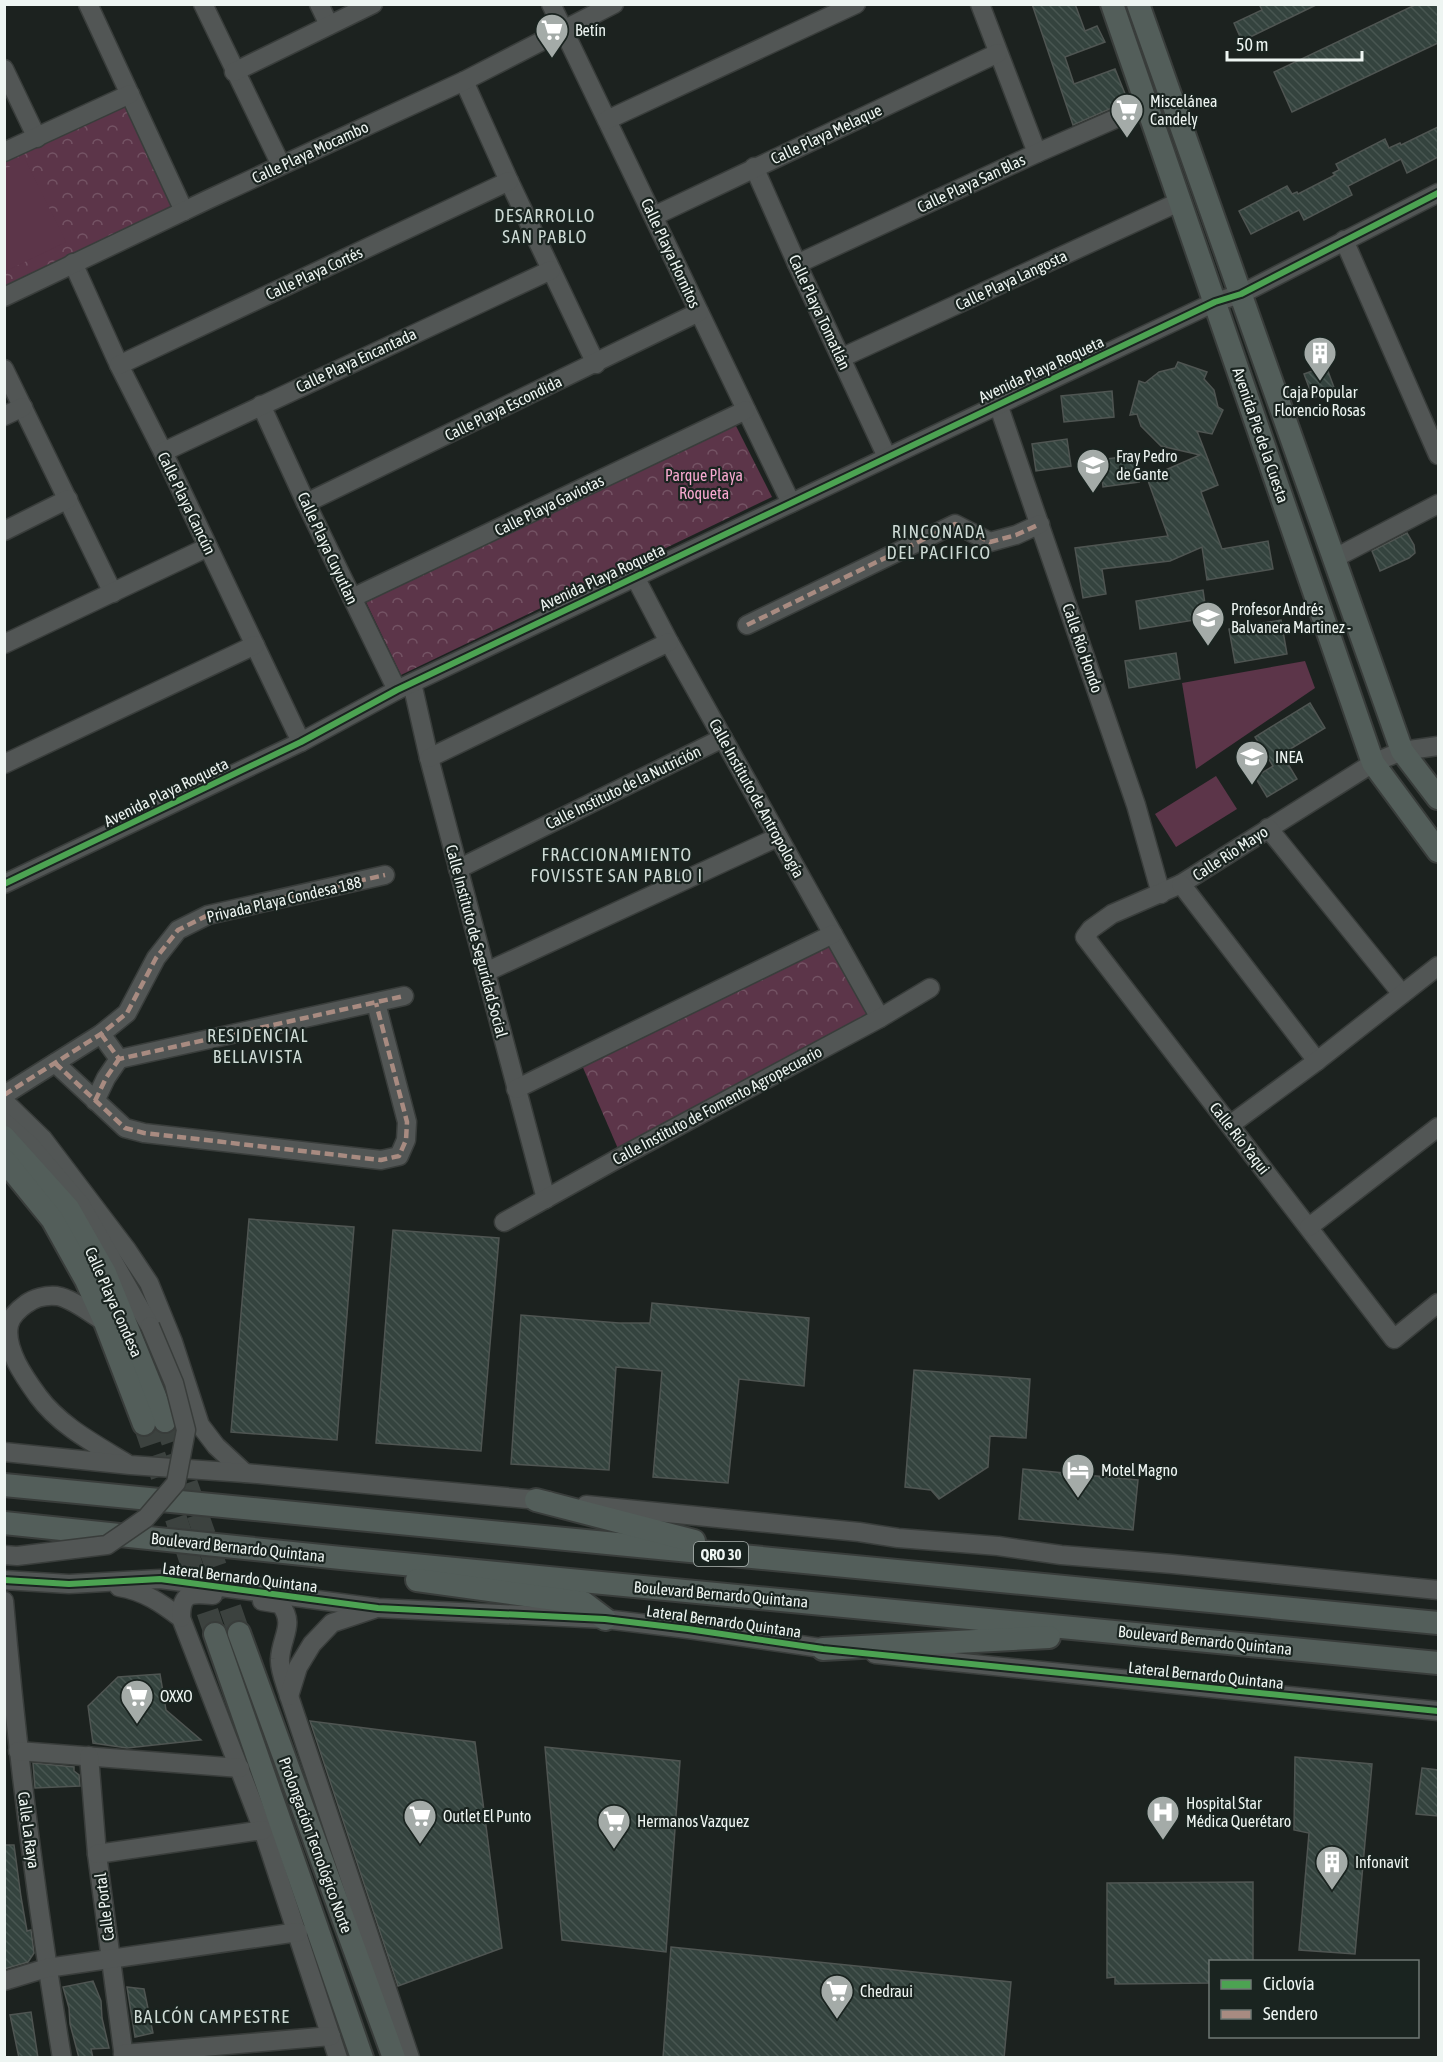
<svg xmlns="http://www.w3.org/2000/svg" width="1443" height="2062" font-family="'Asap Condensed',sans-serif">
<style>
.park{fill:url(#park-crowns)}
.garden{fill:#5c3549}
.building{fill:url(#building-back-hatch);stroke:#4f5552;stroke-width:1.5}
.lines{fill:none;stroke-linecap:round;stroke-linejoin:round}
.major-tunnel{stroke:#3c423f;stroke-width:22;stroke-dasharray:22 11;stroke-linecap:butt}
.minor-casing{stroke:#393d3b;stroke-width:21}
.major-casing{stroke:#393d3b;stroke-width:26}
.minor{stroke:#525655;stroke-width:18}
.major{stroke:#535e5a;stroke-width:22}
.minor-bridge-casing{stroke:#393d3b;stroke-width:21;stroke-linecap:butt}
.minor-bridge{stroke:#525655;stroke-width:18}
.quiet{stroke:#a88b81;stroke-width:4.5;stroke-dasharray:9 4.5;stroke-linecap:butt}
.cycleway-casing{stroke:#1a2420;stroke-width:10}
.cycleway{stroke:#4ca352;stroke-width:6}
.labels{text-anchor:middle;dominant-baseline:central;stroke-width:4.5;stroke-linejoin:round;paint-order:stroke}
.shield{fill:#1a2420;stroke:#aeb6b3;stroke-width:1.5}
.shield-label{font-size:15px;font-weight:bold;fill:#eef5f2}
.poi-label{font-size:16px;fill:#eef5f2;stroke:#1a2420;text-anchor:start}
.street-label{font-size:16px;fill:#eef5f2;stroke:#1a2420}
.park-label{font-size:16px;fill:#f8a9d0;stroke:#1a2420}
.neighbourhood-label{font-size:18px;letter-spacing:1.5px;fill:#cddad5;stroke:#1a2420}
</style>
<defs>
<pattern id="park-crowns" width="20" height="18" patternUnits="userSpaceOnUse" patternTransform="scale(1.5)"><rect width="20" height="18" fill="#5c3549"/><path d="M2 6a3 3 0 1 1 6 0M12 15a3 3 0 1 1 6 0" fill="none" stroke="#745364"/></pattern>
<pattern id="building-back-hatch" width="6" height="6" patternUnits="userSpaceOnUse" patternTransform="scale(1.5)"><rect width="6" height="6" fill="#34433e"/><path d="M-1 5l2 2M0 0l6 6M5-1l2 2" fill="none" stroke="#485651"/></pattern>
</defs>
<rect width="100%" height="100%" fill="#1c221f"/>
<g class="park">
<polygon points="129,97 177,209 5,293 5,156"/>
<polygon points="735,424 772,497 401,675 366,602"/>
<polygon points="826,940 871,1018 619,1151 581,1063"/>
</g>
<g class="garden">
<polygon points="25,159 66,242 6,271 5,169"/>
<polygon points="1305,661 1315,688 1196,769 1182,683"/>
<polygon points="1216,776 1237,809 1176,847 1155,814"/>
</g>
<g class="building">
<polygon points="1032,4 1075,4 1085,31 1097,26 1105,42 1065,57 1074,84 1115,69 1128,101 1073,125"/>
<polygon points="1259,4 1318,4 1242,41 1234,23 1262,10"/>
<polygon points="1417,4 1438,4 1438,43 1292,112 1274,72"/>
<polygon points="1438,127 1438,157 1407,173 1401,159 1348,186 1352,195 1304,220 1299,210 1251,234 1239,211 1287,186 1292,194 1297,192 1298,194 1335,175 1333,173 1339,170 1336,164 1385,139 1389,148 1400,143 1401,145"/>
<polygon points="1178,362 1207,372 1204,379 1214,390 1218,407 1223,410 1212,434 1197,431 1218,485 1201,492 1222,549 1268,541 1273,569 1207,580 1202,547 1170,561 1102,569 1106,594 1083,598 1075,548 1168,536 1147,478 1200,455 1161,446 1141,426 1137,414 1130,415 1139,381 1145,383 1159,372 1175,368"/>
<polygon points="1326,366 1335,390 1313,398 1304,374"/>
<polygon points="1112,391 1114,417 1064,422 1061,396"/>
<polygon points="1067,439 1071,466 1036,471 1032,444"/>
<polygon points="1135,455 1139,482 1103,487 1100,460"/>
<polygon points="1407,533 1414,545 1415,553 1409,558 1380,571 1372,551"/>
<polygon points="1203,590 1207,618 1140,629 1136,601"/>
<polygon points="1281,620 1287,654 1235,663 1229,629"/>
<polygon points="1176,653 1180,679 1129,688 1125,661"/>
<polygon points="1310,703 1325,728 1282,754 1297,779 1267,797 1255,777 1273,766 1255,737"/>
<polygon points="249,1219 354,1227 337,1440 231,1432"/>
<polygon points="393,1230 499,1238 481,1451 376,1443"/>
<polygon points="652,1303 809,1318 804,1386 739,1379 728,1483 653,1477 662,1371 616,1367 609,1470 511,1464 521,1315 619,1323 650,1323"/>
<polygon points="914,1370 1030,1379 1026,1438 990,1436 988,1467 939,1499 931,1490 905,1487"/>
<polygon points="1023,1469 1138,1480 1133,1530 1019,1519"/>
<polygon points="160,1674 166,1710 201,1740 127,1748 93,1743 88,1706 118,1677"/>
<polygon points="310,1721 475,1742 502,1948 398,1986"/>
<polygon points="545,1747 680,1761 666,1952 562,1940"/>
<polygon points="1295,1757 1372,1764 1355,1954 1299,1950 1309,1833 1294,1830"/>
<polygon points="33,1763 74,1767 74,1771 79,1775 80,1786 35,1788"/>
<polygon points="1422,1768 1438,1770 1438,1816 1416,1814"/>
<polygon points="4,1845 14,1845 21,1897 27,1931 31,1930 34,1953 28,1962 4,1969"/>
<polygon points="1253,1882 1253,1962 1210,1962 1210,1983 1115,1984 1115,1977 1107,1978 1107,1883"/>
<polygon points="671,1947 1011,1982 1004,2058 663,2058"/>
<polygon points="93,1981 101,2001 102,2018 109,2048 91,2049 93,2058 79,2058 70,2024 69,2008 63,1987"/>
<polygon points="127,1987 144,1989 153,2033 135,2037"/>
<polygon points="31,2012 38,2058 19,2058 10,2015"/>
</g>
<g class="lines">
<g class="major-tunnel">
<polyline points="165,1421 239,1633"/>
<polyline points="144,1424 215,1634"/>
</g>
<g class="minor-casing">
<g id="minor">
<polyline points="88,4 184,211"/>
<polyline points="203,4 281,165"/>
<polyline points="319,4 329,25"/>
<polyline points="551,4 791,503"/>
<polyline points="980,4 1037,153"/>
<polyline points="4,69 37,138"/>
<polyline points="234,72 373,4"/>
<polyline points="464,81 509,181 596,364"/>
<polyline points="607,120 856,4"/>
<polyline points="4,152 130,94"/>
<polyline points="754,167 797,264 887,457"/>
<polyline points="654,216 998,53"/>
<polyline points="1344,240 1438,455"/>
<polyline points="73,263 119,365 163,452 301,742"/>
<polyline points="797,264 1037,153 1147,105"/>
<polyline points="4,297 209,199 464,81 614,4"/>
<polyline points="841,358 1181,201"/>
<polyline points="119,365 509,181"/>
<polyline points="4,369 113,593"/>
<polyline points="998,404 1136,805 1161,894"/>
<polyline points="261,405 306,503 397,690"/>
<polyline points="4,416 23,407"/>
<polyline points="163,452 551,270"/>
<polyline points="306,503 699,312"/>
<polyline points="4,531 68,499"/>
<polyline points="1335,558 1438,504"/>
<polyline points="635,577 669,642 880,1018"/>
<polyline points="352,598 746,410"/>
<polyline points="747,625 955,524 990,542 1016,535 1040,524"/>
<polyline points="4,644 208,547"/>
<polyline points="412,683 429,758 546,1199"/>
<polyline points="1438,746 1402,751 1373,763 1181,884 1112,914 1091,929 1085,937 1394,1339 1438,1303"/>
<polyline points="429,758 669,642"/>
<polyline points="4,764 255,645"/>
<polyline points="1268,828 1402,994"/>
<polyline points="458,869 723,738"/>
<polyline points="4,884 301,742 397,690 1215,302 1241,294 1438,193"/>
<polyline points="1181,884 1317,1061"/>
<polyline points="486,972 778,837"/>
<polyline points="101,1034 119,1059 404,996"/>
<polyline points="55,1063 125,1128 144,1133 381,1160 399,1156 406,1140 407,1122 376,1003"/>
<polyline points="516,1089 833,934"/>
<polyline points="4,1095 101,1034 127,1013 156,958 178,930 208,915 385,875"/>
<polyline points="4,1101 43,1139 127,1250 149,1283 173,1342 200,1425 216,1446 245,1473"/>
<polyline points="95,1101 106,1078 119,1059"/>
<polyline points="4,1122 31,1146 81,1205 150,1326"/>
<polyline points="1230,1125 1317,1061 1438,966"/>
<polyline points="504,1222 617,1159 880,1018 930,988"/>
<polyline points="1309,1227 1438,1127"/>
<path d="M105,1322C90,1314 74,1299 57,1296C46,1295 34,1298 26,1304C19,1309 11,1316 9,1325C4,1349 25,1378 38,1396C60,1426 95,1444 126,1463"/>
<polyline points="4,1452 130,1465 245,1473 549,1501"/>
<polyline points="586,1505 859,1532 898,1538 998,1546 1061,1555 1172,1564 1438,1590"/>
<polyline points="4,1580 69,1584 160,1579 378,1608 605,1619 688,1629 835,1650"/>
<path d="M119,1587C144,1591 161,1603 181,1618L263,1830L338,2058"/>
<path d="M4,1601C17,1754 37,1906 62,2058"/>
<path d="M262,1601L280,1604C296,1624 281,1637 280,1659C279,1670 286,1685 289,1696L410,2058"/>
<path d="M181,1618C181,1592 191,1593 213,1595"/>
<polyline points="875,1654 1438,1711"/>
<polyline points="289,1696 298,1667 312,1644 332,1623 374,1609"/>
<polyline points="18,1751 240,1768"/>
<polyline points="89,1756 97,1854 124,2058"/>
<polyline points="97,1854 263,1830"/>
<polyline points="4,1981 47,1968 298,1932"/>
<polyline points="123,2054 331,2036"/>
</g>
</g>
<g class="major-casing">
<g id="major">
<polyline points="1112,4 1373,763 1438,851"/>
<polyline points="1138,4 1402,751 1438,798"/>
<polyline points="4,1137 68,1208 105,1273 165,1421"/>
<polyline points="4,1160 52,1219 86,1280 105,1322 144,1424"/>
<polyline points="4,1485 1438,1623"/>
<polyline points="536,1500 694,1541"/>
<polyline points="4,1523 341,1558 1438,1663"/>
<polyline points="417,1580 584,1603 605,1619"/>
<polyline points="239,1633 394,2058"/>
<polyline points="215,1634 362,2058"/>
<polyline points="823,1649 1049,1637"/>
</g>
</g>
<use href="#minor" class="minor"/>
<use href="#major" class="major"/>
<g class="minor-bridge-casing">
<polyline id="minor-bridge" points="4,1555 17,1556 107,1545 146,1518 176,1483 186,1430 174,1383 150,1326"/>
</g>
<use href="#minor-bridge" class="minor-bridge"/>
<g class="quiet">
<polyline points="747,625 955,524 990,542 1016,535 1040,524"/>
<polyline points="101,1034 119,1059 404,996"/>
<polyline points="55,1063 125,1128 144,1133 381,1160 399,1156 406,1140 407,1122 376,1003"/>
<polyline points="4,1095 101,1034 127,1013 156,958 178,930 208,915 385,875"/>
<polyline points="95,1101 106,1078 119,1059"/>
</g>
<g class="cycleway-casing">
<g id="cycleway">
<polyline points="4,884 301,742 397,690 1215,302 1241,294 1438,193"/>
<polyline points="4,1580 69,1584 160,1579 378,1608 605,1619 688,1629 823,1649 1438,1711"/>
</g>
</g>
<use href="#cycleway" class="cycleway"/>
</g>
<defs>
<g id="supermarket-pin" transform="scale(1.725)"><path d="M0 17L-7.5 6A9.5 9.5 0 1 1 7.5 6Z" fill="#a4aba8" stroke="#1a2420"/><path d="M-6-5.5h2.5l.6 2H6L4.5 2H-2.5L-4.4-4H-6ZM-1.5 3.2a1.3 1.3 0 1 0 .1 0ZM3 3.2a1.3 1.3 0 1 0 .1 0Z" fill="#fff"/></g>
<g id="building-pin" transform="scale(1.725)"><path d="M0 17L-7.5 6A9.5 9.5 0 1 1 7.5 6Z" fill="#a4aba8" stroke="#1a2420"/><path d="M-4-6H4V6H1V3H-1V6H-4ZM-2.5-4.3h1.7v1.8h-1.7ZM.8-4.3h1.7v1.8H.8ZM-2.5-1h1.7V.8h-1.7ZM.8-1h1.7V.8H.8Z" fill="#fff"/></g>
<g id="school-pin" transform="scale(1.725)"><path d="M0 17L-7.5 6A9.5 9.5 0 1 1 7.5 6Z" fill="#a4aba8" stroke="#1a2420"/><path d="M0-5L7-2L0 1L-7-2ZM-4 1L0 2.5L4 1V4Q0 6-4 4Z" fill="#fff"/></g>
<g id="hotel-pin" transform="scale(1.725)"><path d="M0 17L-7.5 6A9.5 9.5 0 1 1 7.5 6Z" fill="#a4aba8" stroke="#1a2420"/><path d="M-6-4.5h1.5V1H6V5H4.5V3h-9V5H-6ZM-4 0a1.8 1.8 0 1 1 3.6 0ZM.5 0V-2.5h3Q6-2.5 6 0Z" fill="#fff"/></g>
<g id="hospital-pin" transform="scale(1.725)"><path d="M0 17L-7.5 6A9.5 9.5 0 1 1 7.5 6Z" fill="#a4aba8" stroke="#1a2420"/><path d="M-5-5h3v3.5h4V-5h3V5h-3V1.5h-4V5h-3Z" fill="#fff"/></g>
</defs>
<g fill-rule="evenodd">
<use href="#supermarket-pin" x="552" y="30"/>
<use href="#supermarket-pin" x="1127" y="110"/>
<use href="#building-pin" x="1320" y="353"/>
<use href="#school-pin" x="1093" y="465"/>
<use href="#school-pin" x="1208" y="618"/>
<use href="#school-pin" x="1252" y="757"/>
<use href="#hotel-pin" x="1078" y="1470"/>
<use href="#supermarket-pin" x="137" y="1696"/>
<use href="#hospital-pin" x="1163" y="1812"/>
<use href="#supermarket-pin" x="420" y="1816"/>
<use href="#supermarket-pin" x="614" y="1821"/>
<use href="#building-pin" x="1332" y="1862"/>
<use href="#supermarket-pin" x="837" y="1991"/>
</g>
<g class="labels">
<rect class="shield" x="694" y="1542" width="54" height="24" rx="4.5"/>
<g class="shield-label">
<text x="721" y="1554">QRO 30</text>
</g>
<g class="poi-label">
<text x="575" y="30">Betín</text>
<text x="1150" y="101">Miscelánea<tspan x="1150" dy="18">Candely</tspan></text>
<text x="1320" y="392" text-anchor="middle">Caja Popular<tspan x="1320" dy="18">Florencio Rosas</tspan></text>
<text x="1116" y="456">Fray Pedro<tspan x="1116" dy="18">de Gante</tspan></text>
<text x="1231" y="609">Profesor Andrés<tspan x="1231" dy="18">Balvanera Martinez -</tspan></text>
<text x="1275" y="757">INEA</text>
<text x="1101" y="1470">Motel Magno</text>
<text x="160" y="1696">OXXO</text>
<text x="1186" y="1803">Hospital Star<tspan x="1186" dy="18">Médica Querétaro</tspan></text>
<text x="443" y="1816">Outlet El Punto</text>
<text x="637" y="1821">Hermanos Vazquez</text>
<text x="1355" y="1862">Infonavit</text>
<text x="860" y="1991">Chedraui</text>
</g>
<g class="street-label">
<text transform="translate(826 134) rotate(-25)">Calle Playa Melaque</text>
<text transform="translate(310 152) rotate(-25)">Calle Playa Mocambo</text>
<text transform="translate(971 183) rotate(-25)">Calle Playa San Blas</text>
<text transform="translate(671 253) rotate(65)">Calle Playa Hornitos</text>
<text transform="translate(314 273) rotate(-25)">Calle Playa Cortés</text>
<text transform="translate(1011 280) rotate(-25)">Calle Playa Langosta</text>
<text transform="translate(820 312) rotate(65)">Calle Playa Tomatlán</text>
<text transform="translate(356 360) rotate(-25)">Calle Playa Encantada</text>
<text transform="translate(1041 369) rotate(-25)">Avenida Playa Roqueta</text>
<text transform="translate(503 408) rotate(-26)">Calle Playa Escondida</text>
<text transform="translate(1261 435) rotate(71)">Avenida Pie de la Cuesta</text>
<text transform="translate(187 503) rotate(64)">Calle Playa Cancún</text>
<text transform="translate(549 505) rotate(-26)">Calle Playa Gaviotas</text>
<text transform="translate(328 548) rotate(65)">Calle Playa Cuyutlan</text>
<text transform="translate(602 577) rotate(-25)">Avenida Playa Roqueta</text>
<text transform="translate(1083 648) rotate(71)">Calle Río Hondo</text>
<text transform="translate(623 787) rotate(-26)">Calle Instituto de la Nutrición</text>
<text transform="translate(166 792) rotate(-26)">Avenida Playa Roqueta</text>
<text transform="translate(757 798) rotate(61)">Calle Instituto de Antropología</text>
<text transform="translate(1230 853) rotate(-33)">Calle Río Mayo</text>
<text transform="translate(284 899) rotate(-13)">Privada Playa Condesa 188</text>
<text transform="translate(477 941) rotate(75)">Calle Instituto de Seguridad Social</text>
<text transform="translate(717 1105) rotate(-28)">Calle Instituto de Fomento Agropecuario</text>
<text transform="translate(1240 1138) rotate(52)">Calle Río Yaqui</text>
<text transform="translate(114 1302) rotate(66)">Calle Playa Condesa</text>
<text transform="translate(238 1547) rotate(6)">Boulevard Bernardo Quintana</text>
<text transform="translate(240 1577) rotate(7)">Lateral Bernardo Quintana</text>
<text transform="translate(721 1594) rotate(5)">Boulevard Bernardo Quintana</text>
<text transform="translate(724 1621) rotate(8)">Lateral Bernardo Quintana</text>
<text transform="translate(1205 1640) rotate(6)">Boulevard Bernardo Quintana</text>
<text transform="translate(1206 1675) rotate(6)">Lateral Bernardo Quintana</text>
<text transform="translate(29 1830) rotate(82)">Calle La Raya</text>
<text transform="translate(316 1845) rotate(70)">Prolongación Tecnológico Norte</text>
<text transform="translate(104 1907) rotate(-97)">Calle Portal</text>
</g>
<g class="park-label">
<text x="704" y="475">Parque Playa<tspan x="704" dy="18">Roqueta</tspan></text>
</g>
<g class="neighbourhood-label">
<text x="545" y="215">DESARROLLO<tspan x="545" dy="21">SAN PABLO</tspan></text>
<text x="939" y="531">RINCONADA<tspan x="939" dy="21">DEL PACIFICO</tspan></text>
<text x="617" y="854">FRACCIONAMIENTO<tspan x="617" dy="21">FOVISSTE SAN PABLO I</tspan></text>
<text x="258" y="1035">RESIDENCIAL<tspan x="258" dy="21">BELLAVISTA</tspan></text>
<text x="212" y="2016">BALCÓN CAMPESTRE</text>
</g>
</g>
<rect width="1443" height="2062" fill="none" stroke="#eef5f2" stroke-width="12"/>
<rect x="1209" y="1960" width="210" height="78" fill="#1a2420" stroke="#6f7874" stroke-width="1.5"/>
<rect x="1221" y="1980" width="30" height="9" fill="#4ca352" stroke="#6f7874" stroke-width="1.5"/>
<text x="1263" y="1990" font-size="18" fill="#eef5f2">Ciclovía</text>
<rect x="1221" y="2010" width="30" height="9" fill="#a88b81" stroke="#6f7874" stroke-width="1.5"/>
<text x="1263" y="2020" font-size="18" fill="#eef5f2">Sendero</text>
<path d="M1227 51v9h135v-9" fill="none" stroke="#eef5f2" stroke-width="3"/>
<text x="1236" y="51" font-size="18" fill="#eef5f2" stroke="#1a2420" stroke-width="4.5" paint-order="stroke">50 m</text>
</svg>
